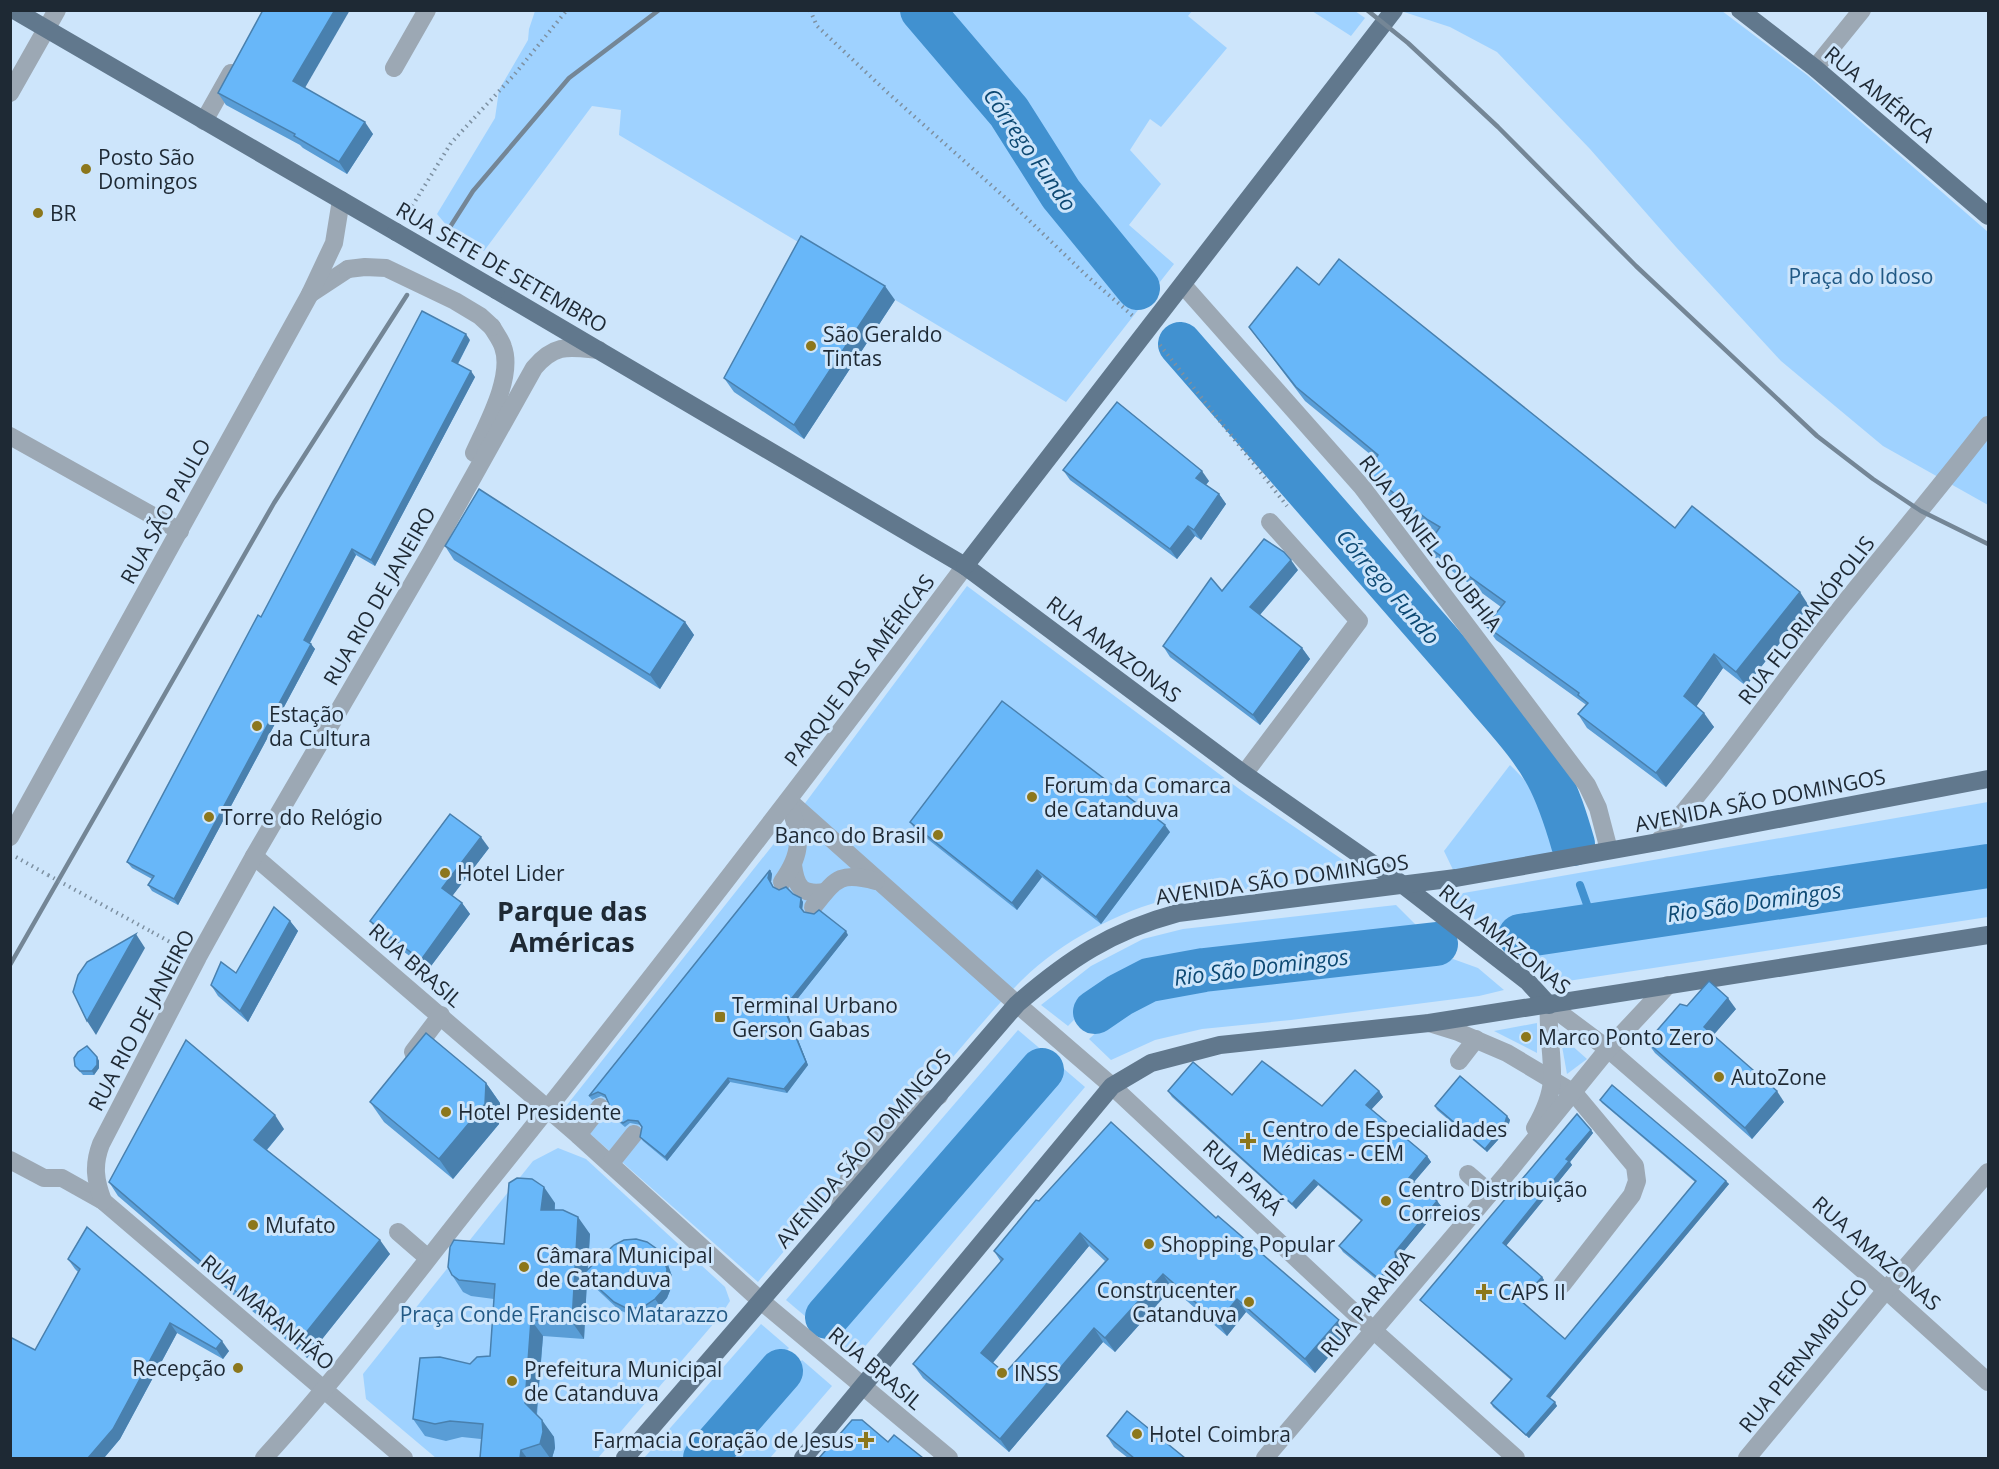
<svg xmlns="http://www.w3.org/2000/svg" width="1999" height="1469" font-family="'Open Sans',sans-serif">
<style>
.green{fill:#9fd2ff}
.lines{fill:none;stroke-linecap:round;stroke-linejoin:round}
.stream{stroke:#4191d0;stroke-width:8}
.river{stroke:#4191d0;stroke-width:44}
.path{stroke:#7d90a1;stroke-width:4;stroke-dasharray:1.5 4.5;stroke-linecap:butt}
.minor{stroke:#9ca8b4;stroke-width:18}
.major{stroke:#61788d;stroke-width:18}
.rail{stroke:#748696;stroke-width:4.5}
.path-bridge{stroke:#7d90a1;stroke-width:4;stroke-dasharray:1.5 4.5;stroke-linecap:butt}
.minor-bridge{stroke:#9ca8b4;stroke-width:18}
.major-bridge{stroke:#61788d;stroke-width:18}
.wall{fill:#599dd6;fill-rule:evenodd}
.shaded-wall{fill:#4980ae}
.building{fill:#68b7f9;stroke:#4980ae;stroke-width:1.5;fill-rule:evenodd}
.poi-dot{fill:#8c771c;stroke:#cde5fb;stroke-width:2}
.labels{text-anchor:middle;dominant-baseline:central;stroke-width:6;stroke-linejoin:round;paint-order:stroke}
.street-label{font-size:21px;fill:#1e2934;stroke:#cde5fb}
.poi-label{font-size:21px;fill:#1e2934;stroke:#cde5fb;text-anchor:start}
.park-label{font-size:21px;fill:#215985;stroke:#cde5fb}
.water-label{font-size:22px;font-style:italic;fill:#0d4973;stroke:#cde5fb}
.district-label{font-size:27px;font-weight:bold;fill:#1e2934;stroke:#cde5fb}
</style>
<rect width="100%" height="100%" fill="#cde5fb"/>
<g class="green">
<polygon points="1406,10 1722,11 1807,75 1988,232 1988,505 1883,446 1781,361 1676,247 1590,149 1497,52 1450,27 1404,12"/>
<polygon points="535,11 1192,11 1188,16 1227,48 1161,127 1150,119 1130,150 1161,184 1129,225 1174,264 1066,402 619,135 621,110 592,106 484,251 453,233 437,214 495,118 499,90 528,40 529,29"/>
<polygon points="1312,11 1355,11 1365,18 1351,36"/>
<path d="M967,586L1246,794L1365,875L1172,898C1119,911 1062,941 1022,980C984,1018 952,1060 916,1099C863,1159 810,1220 758,1282L563,1110L791,822Z"/>
<path d="M1510,765C1535,788 1555,820 1555,856L1455,874L1444,851Z"/>
<polygon points="1988,802 1988,852 1488,930 1446,896"/>
<polygon points="1988,876 1988,917 1561,982 1515,948 1594,938"/>
<polygon points="1396,905 1424,933 1147,967 1106,987 1068,1026 1041,1005 1091,966 1143,939 1183,929"/>
<polygon points="1453,959 1478,968 1504,990 1479,996 1291,1020 1202,1029 1155,1040 1111,1060 1089,1039 1113,1017 1147,999 1197,987"/>
<polygon points="1537,1023 1537,1053 1494,1031"/>
<polygon points="1018,1030 1044,1052 812,1322 786,1300"/>
<polygon points="1560,1035 1587,1059 1567,1074"/>
<polygon points="1064,1069 1085,1087 856,1357 835,1340"/>
<polygon points="558,1148 586,1159 725,1287 730,1301 721,1315 598,1458 436,1458 366,1399 363,1374 533,1161"/>
<polygon points="761,1324 789,1348 693,1458 644,1458"/>
<polygon points="802,1360 832,1386 770,1458 719,1458"/>
</g>
<g class="lines">
<polyline class="stream" points="1580,885 1594,924"/>
<g class="river">
<polyline points="922,10 1009,112 1061,194 1138,288"/>
<path d="M1180,344L1479,687C1502,715 1530,743 1547,775C1559,797 1566,820 1573,844"/>
<polyline points="1520,936 1988,866"/>
<polyline points="1095,1012 1120,995 1149,980 1204,970 1436,944"/>
<polyline points="827,1317 1042,1070"/>
<polyline points="705,1458 781,1371"/>
</g>
<g class="path">
<polyline points="810,10 817,26 888,93 1009,201 1088,277 1133,316"/>
<polyline points="406,216 451,143 514,75 567,10"/>
<polyline points="1160,345 1287,506"/>
<polyline points="16,857 48,875"/>
<polyline points="152,932 181,948"/>
</g>
<g class="minor">
<polyline points="394,68 427,10"/>
<polyline points="1815,68 1862,10"/>
<polyline points="10,93 57,10"/>
<polyline points="204,121 231,73"/>
<polyline points="1183,285 1362,487 1587,785 1598,808 1609,850"/>
<polyline points="310,294 348,269"/>
<polyline points="10,436 180,531"/>
<path d="M474,453C486,426 514,377 503,347C501,340 496,334 492,327"/>
<polyline points="1244,774 1359,621 1270,522"/>
<polyline points="789,801 1017,1004 1112,1086 1373,1330 1516,1458"/>
<polyline points="10,837 310,294 334,243 341,200"/>
<path d="M1658,842C1724,767 1780,684 1843,605C1891,545 1941,486 1988,425"/>
<polyline points="254,856 578,1135 761,1301 949,1458"/>
<path d="M793,865C796,888 802,895 825,892"/>
<path d="M782,882C804,851 800,837 789,803"/>
<path d="M813,907C836,879 839,871 876,881"/>
<polyline points="1549,1005 1608,1049 1886,1290 1988,1382"/>
<polyline points="1429,1023 1458,1032 1507,1053 1574,1093 1635,1166 1637,1181 1632,1195 1562,1285"/>
<polyline points="413,1052 441,1015"/>
<polyline points="1459,1061 1476,1039"/>
<path d="M1535,1128C1543,1114 1551,1097 1552,1080C1553,1055 1547,1030 1549,1005"/>
<polyline points="578,1135 600,1107"/>
<polyline points="10,1160 44,1178 62,1178 103,1201 404,1458"/>
<polyline points="610,1164 634,1134"/>
<polyline points="1468,1174 1490,1193"/>
<path d="M103,1201C95,1180 93,1165 101,1144L198,957L254,856L430,554L534,368C555,343 569,347 599,350"/>
<polyline points="839,1209 851,1172 904,1111 939,1096"/>
<polyline points="398,1232 428,1258"/>
<path d="M264,1458C341,1374 409,1282 480,1193C646,987 807,777 965,566"/>
<polyline points="1265,1458 1509,1171 1608,1049 1668,985"/>
<polyline points="1747,1458 1886,1290 1988,1172"/>
</g>
<g class="major">
<polyline points="14,10 396,232"/>
<polyline points="1740,10 1815,68 1988,216"/>
<polyline points="496,290 965,566 1244,774 1403,885 1528,982 1549,1005"/>
<polyline points="965,566 1394,10"/>
<path d="M625,1458L1017,1004C1069,959 1111,931 1178,913L1456,878L1658,842L1988,779"/>
<polyline points="803,1458 1112,1086 1151,1063 1220,1045 1429,1023 1988,935"/>
</g>
<g class="rail">
<polyline points="1367,10 1408,43 1498,127 1636,266 1817,436 1873,479 1921,511 1988,544"/>
<polyline points="443,238 473,191 569,78 659,10"/>
<polyline points="10,965 274,503 407,295"/>
</g>
<polyline class="path-bridge" points="48,875 152,932"/>
<polyline class="minor-bridge" points="348,269 365,267 386,268 455,301 480,316 492,327"/>
<polyline class="major-bridge" points="396,232 496,290"/>
</g>
<g class="wall">
<polygon points="305,88 373,134 347,174 303,148 300,145 226,105 218,93"/>
<polygon points="1319,285 1675,528 1809,606 1746,686 1723,668 1696,706 1714,727 1666,787 1587,728 1578,714 1586,705 1585,704 1496,640 1486,626 1501,607 1437,560 1427,546 1436,533 1377,486 1367,472 1376,459 1305,401 1249,327"/>
<polygon points="895,300 804,439 734,392 724,378"/>
<polygon points="470,340 458,364 475,377 375,566 356,555 310,643 315,649 178,905 152,891 148,885 152,879 132,868 127,862 261,617"/>
<polygon points="1063,470 1209,481 1206,485 1219,494 1226,504 1201,540 1195,536 1177,559 1070,480"/>
<polygon points="445,546 685,622 694,635 660,689 454,560"/>
<polygon points="1298,570 1260,615 1302,648 1310,659 1260,725 1170,657 1163,646 1222,591"/>
<polygon points="910,822 1170,832 1101,924 1042,877 1017,910 915,829"/>
<polygon points="489,848 452,896 462,903 470,914 428,970 378,932 370,921"/>
<polygon points="770,870 772,874 771,882 774,888 793,894 803,902 802,910 804,912 848,935 787,1012 808,1065 787,1093 730,1082 667,1161 643,1141 640,1137 642,1127 641,1125 630,1123 625,1127 609,1114 606,1110 609,1104 606,1098 601,1096 592,1100 589,1096"/>
<polygon points="290,921 298,931 248,1022 218,996 211,985 236,973"/>
<polygon points="1687,1006 1736,1009 1713,1035 1784,1102 1752,1139 1655,1053 1647,1042"/>
<polygon points="97,1057 99,1061 99,1068 94,1075 83,1075 75,1066"/>
<polygon points="486,1083 500,1103 499,1124 453,1179 384,1122 370,1102"/>
<polygon points="1168,1091 1322,1106 1379,1091 1383,1097 1371,1109 1427,1156 1431,1162 1414,1182 1437,1201 1441,1206 1399,1257 1400,1265 1383,1285 1343,1252 1339,1246 1361,1221 1318,1185 1296,1209 1172,1097"/>
<polygon points="1600,1100 1729,1184 1550,1398 1557,1406 1529,1438 1493,1407 1491,1403 1511,1380 1423,1303 1420,1300 1591,1130 1593,1133 1570,1162 1572,1165 1506,1246 1542,1277 1544,1280 1524,1304 1565,1339 1695,1182 1602,1103"/>
<polygon points="1435,1106 1507,1116 1510,1120 1507,1130 1487,1152 1437,1110"/>
<polygon points="284,1129 267,1150 390,1254 307,1358 118,1196 109,1182"/>
<path d="M1039,1201L1216,1218L1339,1320L1348,1334L1315,1373L1246,1312L1227,1336L1172,1288L1115,1352L1103,1342L1009,1452L923,1378L913,1364L1001,1262L994,1251ZM1089,1246L1105,1261L1005,1373L993,1363Z"/>
<polygon points="555,1203 555,1210 590,1234 588,1269 668,1265 672,1276 671,1288 667,1298 660,1306 651,1312 640,1315 629,1314 619,1310 587,1280 584,1339 543,1336 537,1415 554,1437 555,1448 552,1458 480,1458 481,1439 462,1437 446,1441 425,1436 413,1419 470,1364 490,1356 494,1299 471,1296 463,1292 452,1275 504,1244"/>
<polygon points="68,1259 229,1351 223,1359 177,1333 120,1439 104,1458 10,1458 78,1272 75,1269"/>
<polygon points="1107,1436 1185,1458 1128,1458 1114,1447"/>
</g>
<g class="shaded-wall">
<polygon points="335,10 350,10 302,93 293,81"/>
<polygon points="365,122 373,134 347,174 339,162"/>
<polygon points="885,286 895,300 804,439 794,425"/>
<polygon points="466,334 470,340 456,367 452,361"/>
<polygon points="471,371 475,377 375,566 371,560"/>
<polygon points="1202,471 1209,481 1203,488 1196,478"/>
<polygon points="1219,494 1226,504 1201,540 1194,530"/>
<polygon points="1188,526 1195,536 1177,559 1170,549"/>
<polygon points="352,549 356,555 308,646 304,640"/>
<polygon points="1291,560 1298,570 1257,618 1250,607"/>
<polygon points="1800,592 1809,606 1746,686 1736,672"/>
<polygon points="685,622 694,635 660,689 650,675"/>
<polygon points="311,644 315,649 178,905 174,899"/>
<polygon points="1302,648 1310,659 1260,725 1253,715"/>
<polygon points="1714,654 1723,668 1694,710 1684,696"/>
<polygon points="1704,713 1714,727 1666,787 1656,773"/>
<polygon points="1165,825 1170,832 1101,924 1096,917"/>
<polygon points="481,837 489,848 450,899 442,888"/>
<polygon points="770,870 772,874 771,882 775,891 768,878"/>
<polygon points="1037,870 1042,877 1017,910 1012,903"/>
<polygon points="801,898 803,902 802,910 800,907"/>
<polygon points="462,903 470,914 428,970 421,960"/>
<polygon points="290,921 298,931 248,1022 240,1011"/>
<polygon points="846,931 848,935 787,1012 808,1065 787,1093 784,1089 784,1008"/>
<polygon points="136,934 145,948 96,1035 87,1021"/>
<polygon points="1728,998 1736,1009 1711,1038 1704,1027"/>
<polygon points="97,1057 99,1061 99,1068 94,1075 92,1071"/>
<polygon points="728,1078 730,1082 667,1161 665,1157"/>
<polygon points="486,1083 500,1103 499,1124 453,1179 439,1159"/>
<polygon points="1379,1091 1383,1097 1370,1111 1366,1105"/>
<polygon points="1777,1091 1784,1102 1752,1139 1745,1128"/>
<polygon points="275,1115 284,1129 263,1154 254,1140"/>
<polygon points="1507,1116 1510,1120 1507,1130 1487,1152 1485,1149"/>
<polygon points="1591,1130 1593,1133 1570,1162 1572,1165 1505,1247 1503,1243 1566,1159"/>
<polygon points="1427,1156 1431,1162 1413,1183 1409,1178"/>
<polygon points="1314,1180 1318,1185 1296,1209 1292,1204"/>
<polygon points="1726,1181 1729,1184 1549,1399 1547,1396"/>
<polygon points="544,1187 555,1203 553,1227 541,1210"/>
<polygon points="1437,1201 1441,1206 1399,1257 1400,1265 1383,1285 1379,1279 1395,1252"/>
<polygon points="578,1217 590,1234 587,1278 583,1274 587,1280 584,1339 572,1322"/>
<polygon points="1080,1233 1089,1246 990,1366 981,1353"/>
<polygon points="380,1240 390,1254 307,1358 297,1344"/>
<polygon points="663,1258 668,1265 672,1276 671,1288 667,1298 660,1306 655,1299"/>
<polygon points="1163,1274 1172,1288 1115,1352 1105,1338"/>
<polygon points="1542,1277 1544,1280 1523,1305 1521,1301"/>
<polygon points="1237,1299 1246,1312 1227,1336 1218,1322"/>
<polygon points="531,1320 543,1336 536,1419 525,1403"/>
<polygon points="1339,1320 1348,1334 1315,1373 1305,1359"/>
<polygon points="170,1323 177,1333 120,1439 104,1458 88,1458"/>
<polygon points="1094,1328 1103,1342 1009,1452 1000,1439"/>
<polygon points="222,1341 229,1351 223,1359 216,1349"/>
<polygon points="1555,1402 1557,1406 1529,1438 1526,1435"/>
<polygon points="542,1420 554,1437 555,1448 552,1458 550,1458 540,1444"/>
<polygon points="521,1450 527,1458 520,1458"/>
</g>
<g class="building">
<polygon points="263,10 335,10 293,81 365,122 339,162 294,136 295,134 218,93"/>
<polygon points="801,236 885,286 794,425 724,378"/>
<polygon points="1339,259 1675,528 1692,506 1800,592 1736,672 1714,654 1684,696 1704,713 1656,773 1578,714 1588,703 1578,695 1579,693 1486,626 1505,602 1427,546 1440,527 1428,520 1367,472 1378,455 1296,387 1249,327 1297,267 1319,285"/>
<polygon points="422,311 466,334 452,361 471,371 371,560 352,549 304,640 311,644 174,899 148,885 154,876 127,862 258,615 261,617"/>
<polygon points="1117,402 1202,471 1196,478 1219,494 1194,530 1188,526 1170,549 1063,470"/>
<polygon points="479,489 685,622 650,675 445,546"/>
<polygon points="1264,539 1284,552 1291,560 1250,607 1302,648 1253,715 1163,646 1211,578 1222,591"/>
<polygon points="1002,701 1165,825 1096,917 1037,870 1012,903 910,822"/>
<polygon points="450,814 481,837 442,888 462,903 421,960 370,921"/>
<polygon points="770,870 768,878 773,887 779,890 786,887 793,894 801,898 800,907 804,912 814,914 819,910 846,931 784,1008 806,1062 784,1089 728,1078 665,1157 640,1137 642,1127 638,1121 628,1120 623,1123 606,1110 609,1104 605,1095 598,1092 589,1096"/>
<polygon points="274,907 290,921 240,1011 211,985 221,962 236,973"/>
<polygon points="136,934 87,1021 73,992 78,975 87,962"/>
<polygon points="1709,981 1728,998 1704,1027 1777,1091 1745,1128 1647,1042 1680,1004 1687,1006"/>
<polygon points="426,1033 486,1083 485,1104 439,1159 370,1102"/>
<polygon points="186,1040 275,1115 254,1140 380,1240 297,1344 109,1182"/>
<polygon points="87,1046 97,1057 97,1065 92,1071 80,1071 75,1066 74,1058 78,1052"/>
<polygon points="1262,1061 1322,1106 1355,1070 1379,1091 1366,1105 1427,1156 1409,1178 1437,1201 1395,1252 1396,1259 1379,1279 1339,1246 1362,1220 1314,1180 1292,1204 1168,1091 1193,1062 1232,1095"/>
<polygon points="1460,1076 1507,1116 1504,1126 1485,1149 1435,1106"/>
<polygon points="1612,1085 1726,1181 1547,1396 1555,1402 1526,1435 1491,1403 1512,1379 1420,1300 1577,1114 1591,1130 1566,1159 1569,1161 1503,1243 1542,1277 1521,1301 1565,1339 1696,1181 1600,1100"/>
<path d="M1111,1122L1216,1218L1218,1216L1339,1320L1305,1359L1237,1299L1218,1322L1163,1274L1105,1338L1094,1328L1000,1439L913,1364L1003,1259L994,1251L1036,1200L1039,1201ZM1080,1233L1108,1259L1005,1373L981,1353Z"/>
<polygon points="517,1178 532,1179 544,1187 541,1210 563,1210 578,1217 572,1322 531,1320 525,1403 542,1420 543,1432 540,1444 521,1450 520,1458 480,1458 483,1424 450,1421 435,1424 413,1419 420,1358 440,1357 470,1364 477,1357 490,1356 495,1284 459,1280 452,1275 448,1267 450,1247 454,1240 504,1244 509,1183"/>
<polygon points="87,1227 222,1341 216,1349 170,1323 113,1429 88,1458 10,1458 10,1337 35,1350 80,1269 68,1259"/>
<polygon points="636,1239 647,1242 657,1249 663,1258 667,1269 666,1280 662,1291 655,1299 646,1305 635,1308 624,1307 614,1302 583,1274 614,1245 624,1240"/>
<polygon points="1127,1411 1185,1458 1134,1458 1107,1436"/>
<polygon points="852,1420 862,1420 888,1442 894,1435 923,1458 819,1458"/>
</g>
<g class="poi-dot">
<circle cx="86" cy="169" r="6"/>
<circle cx="38" cy="213" r="6"/>
<circle cx="811" cy="346" r="6"/>
<circle cx="257" cy="726" r="6"/>
<circle cx="1032" cy="797" r="6"/>
<circle cx="209" cy="817" r="6"/>
<circle cx="938" cy="835" r="6"/>
<circle cx="445" cy="873" r="6"/>
<rect x="714" y="1011" width="12" height="12" rx="3"/>
<circle cx="1526" cy="1037" r="6"/>
<circle cx="1719" cy="1077" r="6"/>
<circle cx="446" cy="1112" r="6"/>
<path d="M1245 1132h6v6h6v6h-6v6h-6v-6h-6v-6h6z"/>
<circle cx="1386" cy="1201" r="6"/>
<circle cx="253" cy="1225" r="6"/>
<circle cx="1149" cy="1244" r="6"/>
<circle cx="524" cy="1267" r="6"/>
<path d="M1481 1283h6v6h6v6h-6v6h-6v-6h-6v-6h6z"/>
<circle cx="1249" cy="1302" r="6"/>
<circle cx="238" cy="1368" r="6"/>
<circle cx="1002" cy="1373" r="6"/>
<circle cx="512" cy="1381" r="6"/>
<circle cx="1137" cy="1434" r="6"/>
<path d="M863 1431h6v6h6v6h-6v6h-6v-6h-6v-6h6z"/>
</g>
<g class="labels">
<g class="street-label">
<text transform="translate(1880 94) rotate(40)">RUA AMÉRICA</text>
<text transform="translate(502 267) rotate(30)">RUA SETE DE SETEMBRO</text>
<text transform="translate(165 511) rotate(-61)">RUA SÃO PAULO</text>
<text transform="translate(1431 543) rotate(52)">RUA DANIEL SOUBHIA</text>
<text transform="translate(379 596) rotate(-60)">RUA RIO DE JANEIRO</text>
<text transform="translate(1806 620) rotate(-52)">RUA FLORIANÓPOLIS</text>
<text transform="translate(1114 649) rotate(37)">RUA AMAZONAS</text>
<text transform="translate(859 670) rotate(-53)">PARQUE DAS AMÉRICAS</text>
<text transform="translate(1760 800) rotate(-11)">AVENIDA SÃO DOMINGOS</text>
<text transform="translate(1282 879) rotate(-8)">AVENIDA SÃO DOMINGOS</text>
<text transform="translate(1505 939) rotate(39)">RUA AMAZONAS</text>
<text transform="translate(416 965) rotate(41)">RUA BRASIL</text>
<text transform="translate(141 1020) rotate(-62)">RUA RIO DE JANEIRO</text>
<text transform="translate(863 1148) rotate(-49)">AVENIDA SÃO DOMINGOS</text>
<text transform="translate(1243 1177) rotate(43)">RUA PARÁ</text>
<text transform="translate(1877 1253) rotate(41)">RUA AMAZONAS</text>
<text transform="translate(1367 1303) rotate(-50)">RUA PARAIBA</text>
<text transform="translate(268 1312) rotate(40)">RUA MARANHÃO</text>
<text transform="translate(1803 1355) rotate(-51)">RUA PERNAMBUCO</text>
<text transform="translate(876 1368) rotate(40)">RUA BRASIL</text>
</g>
<g class="poi-label">
<text x="98" y="157">Posto São<tspan x="98" dy="24">Domingos</tspan></text>
<text x="50" y="213">BR</text>
<text x="823" y="334">São Geraldo<tspan x="823" dy="24">Tintas</tspan></text>
<text x="269" y="714">Estação<tspan x="269" dy="24">da Cultura</tspan></text>
<text x="1044" y="785">Forum da Comarca<tspan x="1044" dy="24">de Catanduva</tspan></text>
<text x="221" y="817">Torre do Relógio</text>
<text x="926" y="835" text-anchor="end">Banco do Brasil</text>
<text x="457" y="873">Hotel Lider</text>
<text x="732" y="1005">Terminal Urbano<tspan x="732" dy="24">Gerson Gabas</tspan></text>
<text x="1538" y="1037">Marco Ponto Zero</text>
<text x="1731" y="1077">AutoZone</text>
<text x="458" y="1112">Hotel Presidente</text>
<text x="1262" y="1129">Centro de Especialidades<tspan x="1262" dy="24">Médicas - CEM</tspan></text>
<text x="1398" y="1189">Centro Distribuição<tspan x="1398" dy="24">Correios</tspan></text>
<text x="265" y="1225">Mufato</text>
<text x="1161" y="1244">Shopping Popular</text>
<text x="536" y="1255">Câmara Municipal<tspan x="536" dy="24">de Catanduva</tspan></text>
<text x="1237" y="1290" text-anchor="end">Construcenter<tspan x="1237" dy="24">Catanduva</tspan></text>
<text x="1498" y="1292">CAPS II</text>
<text x="226" y="1368" text-anchor="end">Recepção</text>
<text x="524" y="1369">Prefeitura Municipal<tspan x="524" dy="24">de Catanduva</tspan></text>
<text x="1014" y="1373">INSS</text>
<text x="1149" y="1434">Hotel Coimbra</text>
<text x="854" y="1440" text-anchor="end">Farmacia Coração de Jesus</text>
</g>
<g class="park-label">
<text x="1861" y="276">Praça do Idoso</text>
<text x="564" y="1314">Praça Conde Francisco Matarazzo</text>
</g>
<g class="water-label">
<text transform="translate(1031 149) rotate(55)">Córrego Fundo</text>
<text transform="translate(1389 586) rotate(49)">Córrego Fundo</text>
<text transform="translate(1754 901) rotate(-8)">Rio São Domingos</text>
<text transform="translate(1261 966) rotate(-7)">Rio São Domingos</text>
</g>
<g class="district-label">
<text x="572" y="910">Parque das<tspan x="572" dy="31">Américas</tspan></text>
</g>
</g>
<rect width="1999" height="1469" fill="none" stroke="#1e2934" stroke-width="24"/>
</svg>
